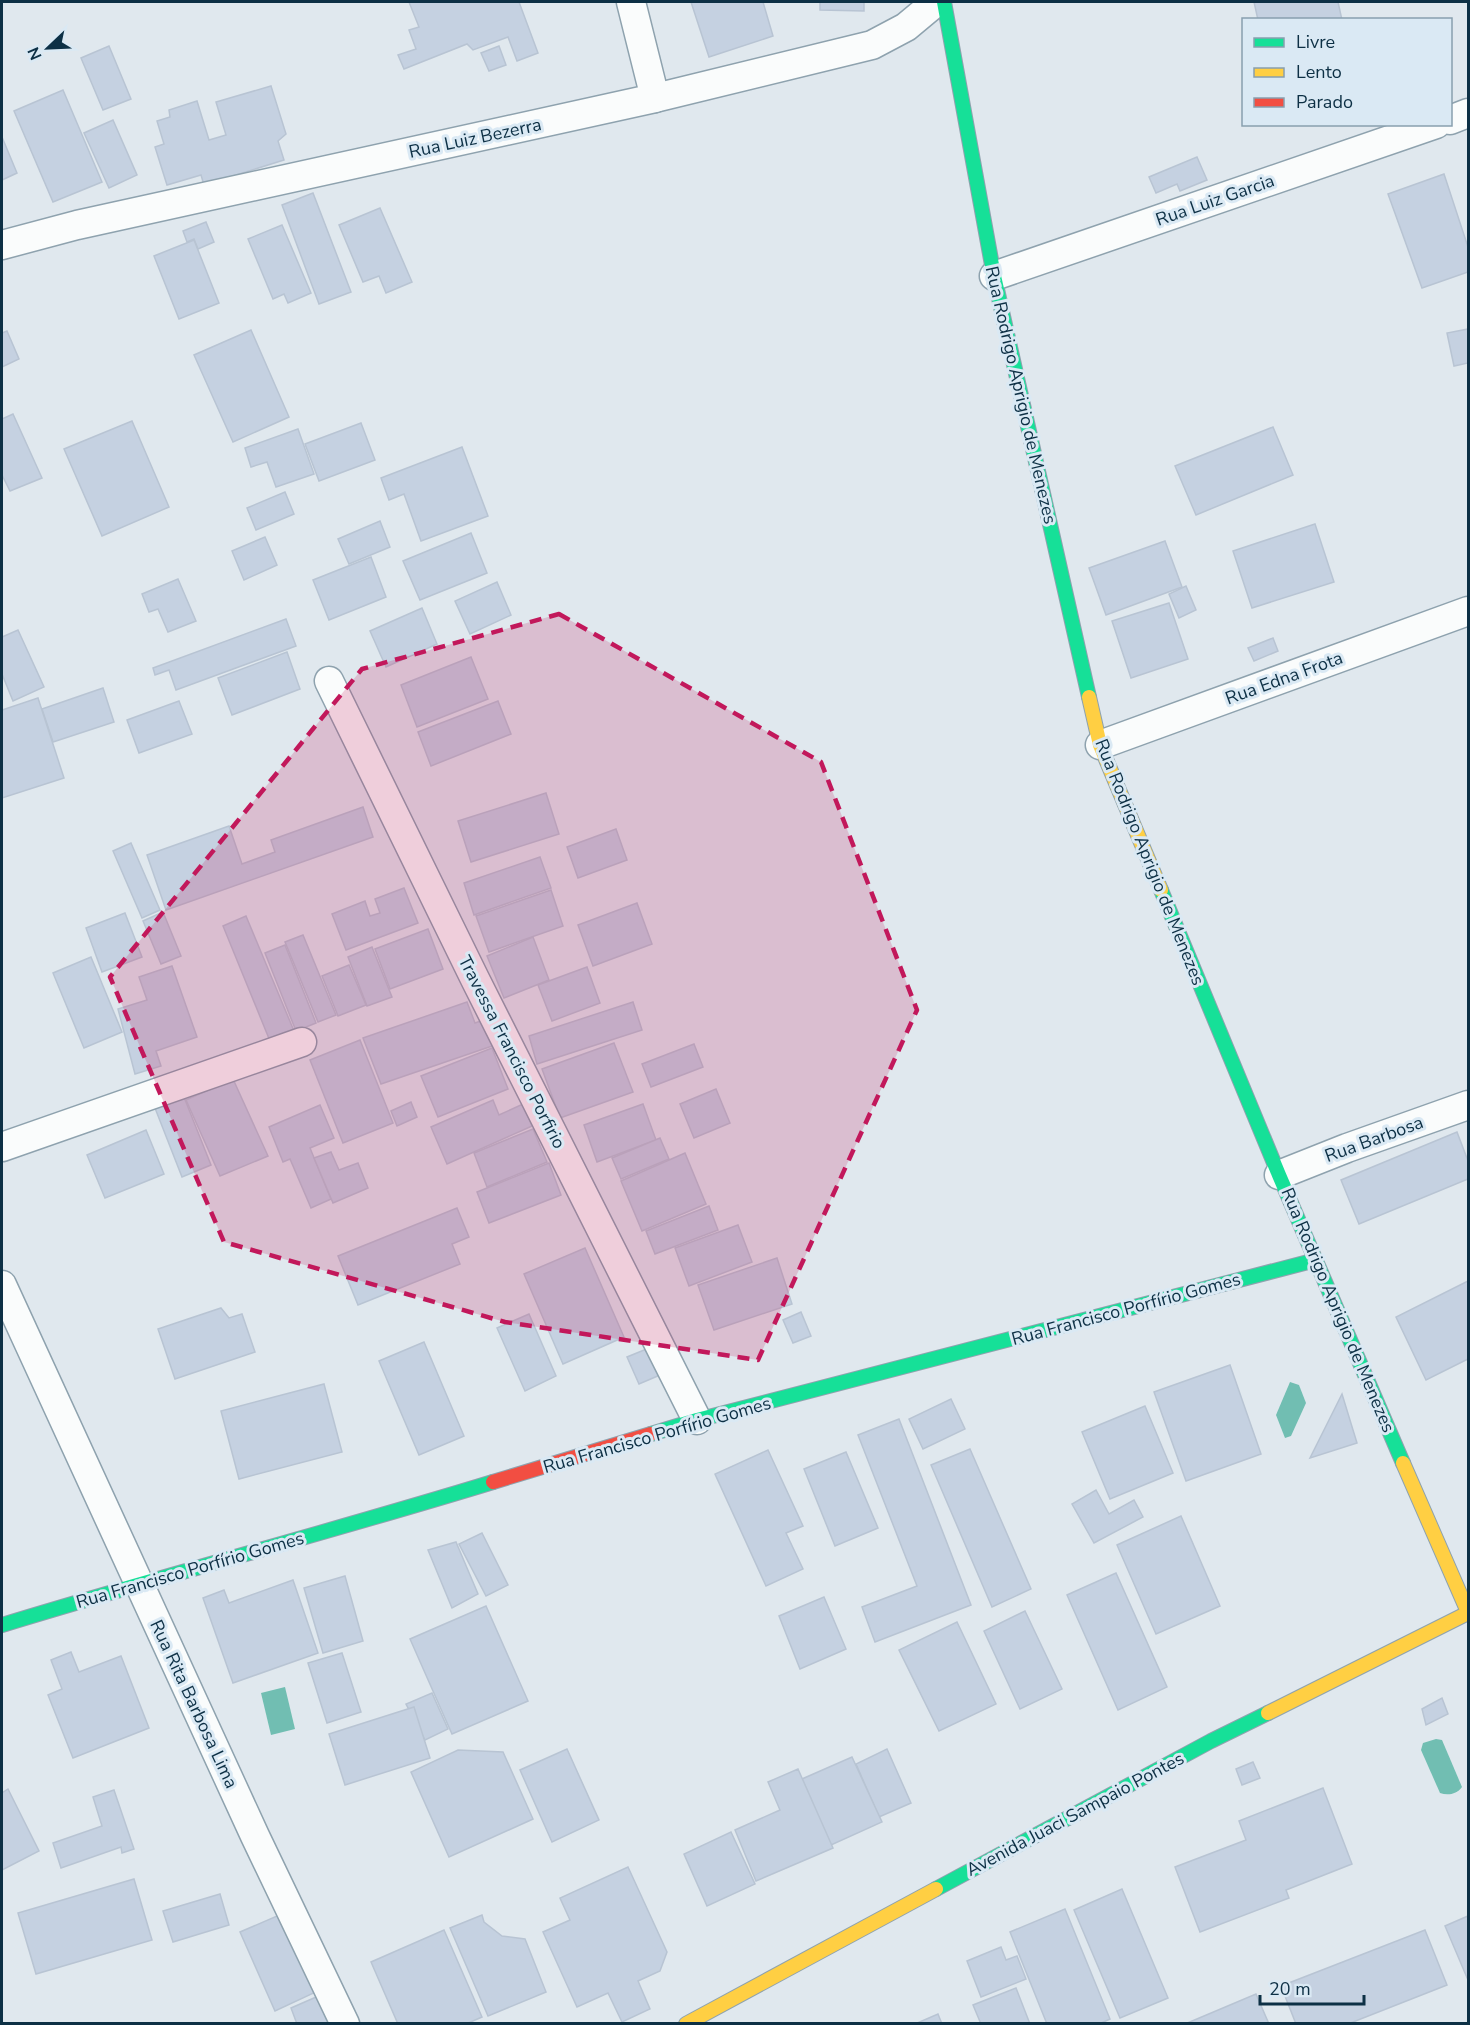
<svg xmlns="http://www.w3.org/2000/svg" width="1470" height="2025" font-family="'Nunito Sans',sans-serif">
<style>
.water{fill:#71beb2}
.building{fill:#c5d1e1;stroke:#b8c4d3;stroke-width:1.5}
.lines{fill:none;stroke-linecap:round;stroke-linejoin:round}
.street-casing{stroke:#8ea2ae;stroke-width:31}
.fast-casing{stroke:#8ea2ae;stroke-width:16}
.slow-casing{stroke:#8ea2ae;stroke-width:16}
.jam-casing{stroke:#8ea2ae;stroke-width:16}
.street{stroke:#fafcfc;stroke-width:28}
.fast{stroke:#16e098;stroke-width:14}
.slow{stroke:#ffcf43;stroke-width:14}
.jam{stroke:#f24e42;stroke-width:14}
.marked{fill:#c2185b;fill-opacity:0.2;stroke:#c2185b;stroke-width:4.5;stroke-dasharray:12 8;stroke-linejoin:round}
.labels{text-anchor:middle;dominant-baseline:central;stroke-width:6;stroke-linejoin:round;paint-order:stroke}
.street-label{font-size:18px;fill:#0d3045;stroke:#dae9f4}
</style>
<rect width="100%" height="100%" fill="#e0e8ee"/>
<g class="water">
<polygon points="1290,1382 1299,1385 1306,1403 1291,1436 1285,1438 1276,1415"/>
<polygon points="285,1687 295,1729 271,1735 261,1693"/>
<path d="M1436,1739L1442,1740L1462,1787C1457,1794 1448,1796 1440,1793L1421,1750L1423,1743Z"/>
</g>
<g class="building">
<polygon points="409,2 519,2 538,53 517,61 508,37 473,50 467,44 404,69 398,55 416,49 409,30 419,27"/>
<polygon points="691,2 763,2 773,36 709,57"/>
<polygon points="820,2 864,2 864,11 820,10"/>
<polygon points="1254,2 1338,2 1342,20 1258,20"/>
<polygon points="109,46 131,99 103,110 81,58"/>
<polygon points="499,46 506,65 489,71 481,53"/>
<polygon points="271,86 286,134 278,141 284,160 204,185 201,175 167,185 155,147 164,144 157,121 170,117 169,110 197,101 209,140 226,135 216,102"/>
<polygon points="63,90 102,182 53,202 14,111"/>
<polygon points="113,120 137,175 109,188 84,133"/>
<polygon points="2,137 17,173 2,180"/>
<polygon points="1197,157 1207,180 1180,191 1177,184 1156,193 1149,177"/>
<polygon points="1444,174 1468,247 1468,272 1422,288 1388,194"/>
<polygon points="313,193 351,292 319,304 282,205"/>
<polygon points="380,208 412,282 386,293 379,276 363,282 339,225"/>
<polygon points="206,222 214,242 198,249 194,239 187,242 183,231"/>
<polygon points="282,225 311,293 288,303 284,294 273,299 248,239"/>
<polygon points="194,240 219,303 179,319 154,256"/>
<polygon points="1468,329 1468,363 1454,366 1447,333"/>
<polygon points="251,330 289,417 233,442 194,355"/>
<polygon points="7,331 19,359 2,367 2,333"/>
<polygon points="13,414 42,478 10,491 2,475 2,419"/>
<polygon points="132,421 169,507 102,536 64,449"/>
<polygon points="361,423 375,460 319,481 305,444"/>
<polygon points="1273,427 1293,475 1196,515 1175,466"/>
<polygon points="298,429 314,474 276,487 267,462 251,467 245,448"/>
<polygon points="462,447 488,516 421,541 404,494 389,500 381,478"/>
<polygon points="285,492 294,514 256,530 247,508"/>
<polygon points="380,521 390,547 349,564 338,539"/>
<polygon points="1315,524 1334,582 1252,608 1233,551"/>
<polygon points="471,533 487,573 420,600 403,561"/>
<polygon points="265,537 277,565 244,580 232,551"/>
<polygon points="1165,541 1182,587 1106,615 1089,568"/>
<polygon points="371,557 386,597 329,620 313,580"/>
<polygon points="178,579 196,621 168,632 158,609 149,612 142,594"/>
<polygon points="497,582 511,615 470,634 455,601"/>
<polygon points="1186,586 1196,610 1179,618 1169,594"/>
<polygon points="1169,603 1188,659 1131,678 1112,621"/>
<polygon points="422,608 437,644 386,667 370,631"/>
<polygon points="286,619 296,646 176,690 169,670 155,675 153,668"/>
<polygon points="18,630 44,687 13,701 2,674 2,637"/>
<polygon points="1273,638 1278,651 1254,661 1248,648"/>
<polygon points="287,652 300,689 232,715 218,678"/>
<polygon points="471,657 488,699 417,727 401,685"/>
<polygon points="103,688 114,722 53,742 42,709"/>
<polygon points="38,698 64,778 2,798 2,710"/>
<polygon points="179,701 192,734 139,753 127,720"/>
<polygon points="498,701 511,734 431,766 418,732"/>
<polygon points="546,793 559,834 471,862 458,821"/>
<polygon points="363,807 373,837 166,910 147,855 229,826 242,864 275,852 271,840"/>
<polygon points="616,829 627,860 578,878 567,847"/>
<polygon points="131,843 160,910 142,918 113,851"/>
<polygon points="540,857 551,888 474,915 464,883"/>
<polygon points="404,888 418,923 346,950 332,914 365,901 370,916 380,913 375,899"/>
<polygon points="551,890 563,926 489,952 476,916"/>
<polygon points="637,903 652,944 593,966 578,925"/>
<polygon points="163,912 181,956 161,964 143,921"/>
<polygon points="125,913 142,957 102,972 86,928"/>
<polygon points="246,916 294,1031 270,1041 223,926"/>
<polygon points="428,929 443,969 390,989 375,949"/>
<polygon points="303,935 336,1015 318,1022 285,942"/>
<polygon points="533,937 549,980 504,998 487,956"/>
<polygon points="285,945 316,1023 296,1031 265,953"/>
<polygon points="372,947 392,997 367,1006 348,957"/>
<polygon points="91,957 122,1032 84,1048 53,973"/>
<polygon points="349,965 366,1005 338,1016 322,976"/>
<polygon points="172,966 197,1037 156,1051 161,1066 135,1074 118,1009 147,1000 139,977"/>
<polygon points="587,967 600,1003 552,1021 538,985"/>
<polygon points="467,1002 475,1023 489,1018 498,1044 381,1084 363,1038"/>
<polygon points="633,1002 642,1030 537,1064 529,1036"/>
<polygon points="360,1040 393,1123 343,1143 310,1060"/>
<polygon points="614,1043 633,1092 560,1118 542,1069"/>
<polygon points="694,1044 703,1067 651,1087 642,1064"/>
<polygon points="492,1048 508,1089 438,1117 421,1076"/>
<polygon points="233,1079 268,1156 220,1176 186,1100"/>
<polygon points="716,1089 730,1123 694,1138 680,1104"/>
<polygon points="182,1092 211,1165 182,1177 153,1103"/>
<polygon points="493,1100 499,1115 523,1104 532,1126 447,1164 431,1127"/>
<polygon points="411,1102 417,1117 397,1126 391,1111"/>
<polygon points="643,1104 656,1140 597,1162 584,1125"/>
<polygon points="320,1105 334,1138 310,1148 331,1199 311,1208 290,1159 283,1162 269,1127"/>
<polygon points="533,1129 547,1162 487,1187 474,1153"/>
<polygon points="146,1130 164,1174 105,1198 87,1155"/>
<polygon points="1457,1132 1468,1161 1468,1179 1359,1224 1341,1180"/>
<polygon points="660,1138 669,1159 621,1179 612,1158"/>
<polygon points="331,1152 339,1170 358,1163 368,1188 333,1203 314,1158"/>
<polygon points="685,1153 706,1204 642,1231 621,1181"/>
<polygon points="549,1163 561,1195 489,1223 477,1192"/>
<polygon points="709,1206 718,1230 655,1254 646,1231"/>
<polygon points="457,1208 469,1237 452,1244 460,1264 358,1305 338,1256"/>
<polygon points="738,1225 752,1262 689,1286 675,1248"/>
<polygon points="585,1248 624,1337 563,1364 524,1274"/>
<polygon points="777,1258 792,1304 714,1330 698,1285"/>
<polygon points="1468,1281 1468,1359 1426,1380 1396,1317"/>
<polygon points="221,1308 229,1318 242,1314 255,1352 175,1379 158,1329"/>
<polygon points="801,1312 811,1336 793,1343 783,1320"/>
<polygon points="529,1314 556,1376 525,1391 497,1328"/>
<polygon points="424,1342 464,1436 419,1455 379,1361"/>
<polygon points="649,1348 660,1375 639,1384 627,1357"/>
<polygon points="1230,1365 1261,1454 1186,1481 1154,1392"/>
<polygon points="324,1384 342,1452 239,1479 221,1411"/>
<polygon points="1342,1394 1357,1443 1310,1458"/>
<polygon points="951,1399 965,1429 923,1449 909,1419"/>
<polygon points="1145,1406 1173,1473 1110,1499 1082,1432"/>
<polygon points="899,1419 971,1605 875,1642 862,1607 917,1586 858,1435"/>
<polygon points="970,1449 1031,1589 992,1607 931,1465"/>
<polygon points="768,1450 803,1526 786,1533 803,1569 766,1586 715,1474"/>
<polygon points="846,1452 878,1528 835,1546 804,1469"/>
<polygon points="1096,1490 1109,1514 1134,1500 1143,1517 1094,1543 1072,1504"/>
<polygon points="1181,1516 1220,1606 1156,1634 1117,1545"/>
<polygon points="482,1533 508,1585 486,1596 459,1544"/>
<polygon points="456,1542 478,1594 452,1608 428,1550"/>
<polygon points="1116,1573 1167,1687 1118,1710 1067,1595"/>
<polygon points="345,1576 363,1641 323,1653 304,1588"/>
<polygon points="293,1580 318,1653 233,1683 203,1598 224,1590 229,1603"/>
<polygon points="824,1597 846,1649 800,1669 779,1616"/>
<polygon points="486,1606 528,1701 452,1734 410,1639"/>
<polygon points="1025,1611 1062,1689 1020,1709 984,1631"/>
<polygon points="957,1622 996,1704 939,1731 899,1650"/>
<polygon points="71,1652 79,1672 121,1656 149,1728 73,1758 48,1695 62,1689 51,1660"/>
<polygon points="342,1653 361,1712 327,1723 308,1663"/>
<polygon points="432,1693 448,1729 425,1740 406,1704"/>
<polygon points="1442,1698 1448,1714 1426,1725 1422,1709"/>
<polygon points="414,1707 430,1758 345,1785 329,1734"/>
<polygon points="567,1749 599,1820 552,1842 520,1770"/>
<polygon points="887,1749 911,1803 879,1817 856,1764"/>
<polygon points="458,1750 503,1752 533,1819 449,1857 411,1772"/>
<polygon points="852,1757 882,1822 831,1845 802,1779"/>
<polygon points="1253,1762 1260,1778 1242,1785 1236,1769"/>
<polygon points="798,1769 833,1848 756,1881 735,1830 780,1810 768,1782"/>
<polygon points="1323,1788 1352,1864 1286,1890 1289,1898 1200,1932 1175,1867 1246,1840 1239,1821"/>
<polygon points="8,1789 39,1851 2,1870 2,1793"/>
<polygon points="114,1790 134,1849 122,1853 121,1847 61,1868 53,1843 102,1826 93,1797"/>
<polygon points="731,1832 755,1884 707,1906 684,1854"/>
<polygon points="628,1867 667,1952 660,1971 638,1981 650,2009 622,2022 608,1993 577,2007 543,1932 570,1920 560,1898"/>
<polygon points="134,1879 152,1940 36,1974 18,1913"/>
<polygon points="1122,1889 1168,1998 1120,2018 1074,1910"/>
<polygon points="220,1894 229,1925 173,1942 163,1911"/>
<polygon points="1065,1909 1110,2019 1099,2024 1047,2024 1010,1932"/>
<polygon points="284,1913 318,1991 275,2011 240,1932"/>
<polygon points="482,1915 484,1922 502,1936 525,1939 546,1992 488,2016 450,1928"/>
<polygon points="1468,1916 1468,1980 1445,1926"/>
<polygon points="444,1930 482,2017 466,2024 398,2024 371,1962"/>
<polygon points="1425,1930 1447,1985 1348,2024 1296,2024 1281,1986"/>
<polygon points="1001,1947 1006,1960 1017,1956 1026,1979 981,1997 967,1961"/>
<polygon points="1016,1988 1030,2024 981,2024 973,2005"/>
<polygon points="323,1994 336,2024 297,2024 291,2008"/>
<polygon points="1256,1994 1269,2024 1185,2024"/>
<polygon points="938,2014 942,2024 915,2024"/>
</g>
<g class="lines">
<g class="street-casing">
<g id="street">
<polyline points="631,2 655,98"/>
<polyline points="1450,120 1468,113"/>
<polyline points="2,245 77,225 655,98 872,45 906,27 936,2"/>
<polyline points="994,276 1436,124"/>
<polyline points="329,681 475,979 697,1420"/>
<polyline points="1100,745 1468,611"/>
<polyline points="2,1147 302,1042"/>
<polyline points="1279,1175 1347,1148 1468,1105"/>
<polyline points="2,1285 255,1836 345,2024"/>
</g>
</g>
<g class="fast-casing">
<g id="fast">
<polyline points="944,2 994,276 1089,697"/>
<polyline points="1161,890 1279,1175 1403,1463"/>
<polyline points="651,1434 697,1420 1316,1260"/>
<path d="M2,1625C165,1575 330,1532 493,1482"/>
<polyline points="936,1889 1211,1741 1268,1713"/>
</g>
</g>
<g class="slow-casing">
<g id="slow">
<polyline points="1089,697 1100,745 1161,890"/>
<polyline points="1403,1463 1468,1612"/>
<polyline points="1268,1713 1468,1613"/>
<polyline points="686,2024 936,1889"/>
</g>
</g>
<g class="jam-casing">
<polyline id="jam" points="493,1482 651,1434"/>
</g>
<use href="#street" class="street"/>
<use href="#fast" class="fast"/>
<use href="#slow" class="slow"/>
<use href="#jam" class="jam"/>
</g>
<path class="marked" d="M559,614L821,762L917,1010L758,1360L505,1322L224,1242L110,977L362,669Z"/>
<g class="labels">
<g class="street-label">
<text transform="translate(475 138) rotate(-12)">Rua Luiz Bezerra</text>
<text transform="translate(1215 200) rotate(-19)">Rua Luiz Garcia</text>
<text transform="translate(1021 395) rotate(77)">Rua Rodrigo Aprigio de Menezes</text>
<text transform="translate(1284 678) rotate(-20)">Rua Edna Frota</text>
<text transform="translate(1150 862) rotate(68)">Rua Rodrigo Aprigio de Menezes</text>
<text transform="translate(512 1052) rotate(63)">Travessa Francisco Porfirio</text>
<text transform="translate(1374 1139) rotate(-20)">Rua Barbosa</text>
<text transform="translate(1126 1309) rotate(-15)">Rua Francisco Porfírio Gomes</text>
<text transform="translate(1338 1310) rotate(67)">Rua Rodrigo Aprigio de Menezes</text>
<text transform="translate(657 1435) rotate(-16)">Rua Francisco Porfírio Gomes</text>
<text transform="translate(190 1570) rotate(-16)">Rua Francisco Porfírio Gomes</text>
<text transform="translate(194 1704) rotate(65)">Rua Rita Barbosa Lima</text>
<text transform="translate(1075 1814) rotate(-28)">Avenida Juaci Sampaio Pontes</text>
</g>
</g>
<rect width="1470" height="2025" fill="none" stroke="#0d3045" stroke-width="6"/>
<rect x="1242" y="18" width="210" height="108" fill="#dae9f4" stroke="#889fae" stroke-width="1.5"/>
<rect x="1254" y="38" width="30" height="9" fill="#16e098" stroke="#889fae" stroke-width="1.5"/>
<text x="1296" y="48" font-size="18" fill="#0d3045">Livre</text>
<rect x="1254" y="68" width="30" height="9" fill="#ffcf43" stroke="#889fae" stroke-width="1.5"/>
<text x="1296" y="78" font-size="18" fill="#0d3045">Lento</text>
<rect x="1254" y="98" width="30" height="9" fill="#f24e42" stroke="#889fae" stroke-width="1.5"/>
<text x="1296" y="108" font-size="18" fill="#0d3045">Parado</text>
<g transform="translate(48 48) rotate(247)" stroke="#dae9f4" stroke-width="4.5" paint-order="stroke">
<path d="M0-4.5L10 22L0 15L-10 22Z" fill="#0d3045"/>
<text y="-9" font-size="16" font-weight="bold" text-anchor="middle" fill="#0d3045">N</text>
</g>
<path d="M1260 1995v9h104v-9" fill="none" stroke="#0d3045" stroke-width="3"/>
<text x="1269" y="1995" font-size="18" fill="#0d3045" stroke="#dae9f4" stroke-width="4.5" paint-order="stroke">20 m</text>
</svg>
